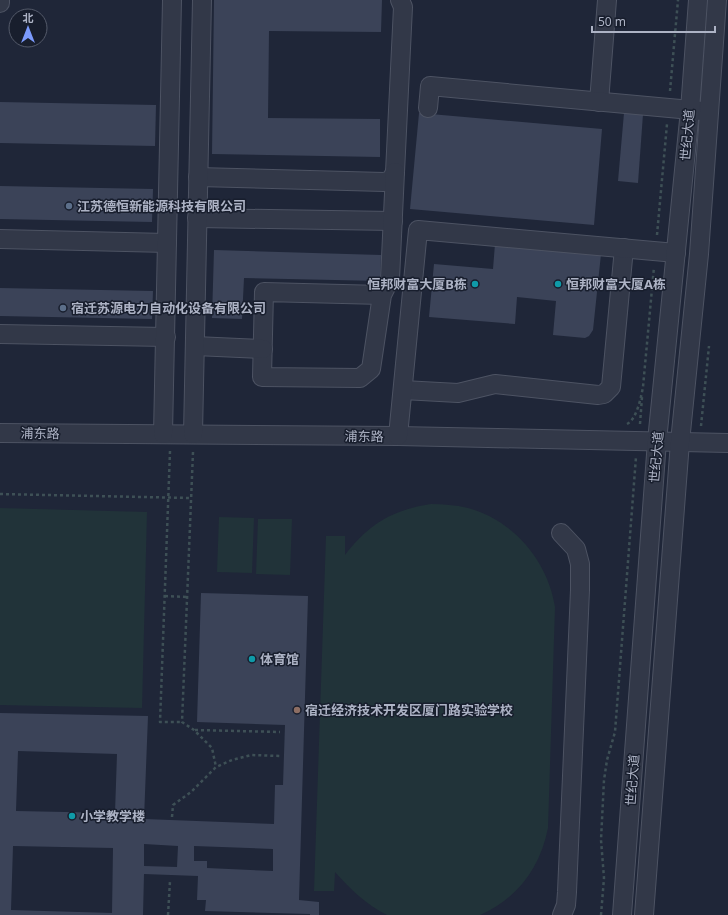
<svg xmlns="http://www.w3.org/2000/svg" width="728" height="915" font-family="'Noto Sans','Noto Sans SC',sans-serif">
<style>
.green{fill:#213339}
.building{fill:#3b4358;fill-rule:evenodd}
.lines{fill:none;stroke-linecap:round;stroke-linejoin:round}
.minor-casing{stroke:#4d5363;stroke-width:20}
.path{stroke:#3e5056;stroke-width:2.5;stroke-dasharray:3 3;stroke-linecap:butt}
.minor{stroke:#323848;stroke-width:18}
.service-dot{fill:#5c6f8a;stroke:#181e2d;stroke-width:1.5}
.culture-dot{fill:#0f9aa8;stroke:#181e2d;stroke-width:1.5}
.education-dot{fill:#8d6e63;stroke:#181e2d;stroke-width:1.5}
.labels{text-anchor:middle;dominant-baseline:central;stroke-width:3;stroke-linejoin:round;paint-order:stroke}
.street-label{font-size:13px;fill:#adb3c5;stroke:#181e2d}
.poi-label{font-size:13px;font-weight:bold;fill:#adb3c5;stroke:#181e2d;text-anchor:start}
</style>
<rect width="100%" height="100%" fill="#1f2638"/>
<g class="green">
<path d="M431,504C443,504 455,505 468,508C513,520 548,561 555,607L548,828C540,868 518,898 480,915H387C367,905 350,889 335,872L334,891H314L326,536H345V555C369,524 392,510 431,504Z"/>
<polygon points="0,508 147,512 142,708 0,705"/>
<polygon points="219,517 254,518 252,573 217,572"/>
<polygon points="258,519 292,519 290,575 256,574"/>
</g>
<g class="building">
<polygon points="214,0 382,0 381,32 269,31 268,118 380,119 380,157 212,154"/>
<polygon points="0,102 156,105 155,146 0,143"/>
<polygon points="419,113 602,129 594,225 410,209"/>
<polygon points="624,113 643,114 638,183 618,181"/>
<polygon points="0,186 153,189 152,222 0,219"/>
<polygon points="495,244 601,254 593,330 589,336 585,338 553,335 556,301 517,297 515,324 429,317 434,264 493,269"/>
<polygon points="214,250 381,255 380,281 244,278 242,319 212,318"/>
<polygon points="0,288 153,291 152,319 0,316"/>
<path d="M201,593L308,596L299,900L319,902V915H310V914L205,911L206,900H197L198,876L144,874L143,915H0V713L148,716L144,819L274,824L275,785H283L285,725L197,722ZM18,751L117,754L115,813L16,811ZM144,844L178,846L177,867L144,866ZM13,846L113,848L112,913L11,910ZM194,846L273,849V871L207,868V861H194Z"/>
</g>
<g class="lines">
<g class="minor-casing">
<g id="minor">
<polyline points="0,3 0,0"/>
<polyline points="599,102 607,0"/>
<polyline points="428,108 430,86 702,111"/>
<polyline points="198,177 384,182 391,180 395,172 403,7 400,0"/>
<polyline points="197,218 393,221"/>
<polyline points="0,239 167,243"/>
<polyline points="382,295 371,369 360,378 262,377 264,292 382,295 390,279 395,172"/>
<polyline points="0,334 166,337"/>
<polyline points="195,346 263,349"/>
<polyline points="403,390 458,393 495,384 598,395 604,394 611,387 624,248"/>
<polyline points="0,433 398,436 728,443"/>
<polyline points="163,434 172,0"/>
<polyline points="193,434 202,0"/>
<polyline points="398,436 418,230 676,253"/>
<polyline points="561,533 576,549 580,564 580,590 567,892 566,905 562,915"/>
<polyline points="622,915 657,441 690,110 698,0"/>
<polyline points="644,915 680,442 699,254 717,0"/>
</g>
</g>
<g class="path">
<polyline points="670,91 678,0"/>
<polyline points="657,235 667,124"/>
<path d="M627,424C637,419 641,397 643,387L654,267"/>
<polyline points="640,424 642,397"/>
<polyline points="701,426 709,346"/>
<polyline points="170,451 160,722 182,722"/>
<polyline points="193,452 182,722 194,730 212,748 216,767"/>
<polyline points="0,494 191,498"/>
<polyline points="165,596 187,597"/>
<polyline points="195,730 280,732"/>
<polyline points="172,817 173,805 191,792 216,767 232,760 251,755 280,756"/>
<polyline points="168,915 170,881"/>
<polyline points="601,915 604,878 601,840 604,780 607,760 615,732 636,457"/>
</g>
<use href="#minor" class="minor"/>
</g>
<g class="service-dot">
<circle cx="69" cy="206" r="4"/>
<circle cx="63" cy="308" r="4"/>
</g>
<g class="culture-dot">
<circle cx="475" cy="284" r="4"/>
<circle cx="558" cy="284" r="4"/>
<circle cx="252" cy="659" r="4"/>
<circle cx="72" cy="816" r="4"/>
</g>
<circle class="education-dot" cx="297" cy="710" r="4"/>
<g class="labels">
<g class="street-label">
<text transform="translate(687 135) rotate(-85)">世纪大道</text>
<text transform="translate(40 433) rotate(1)">浦东路</text>
<text transform="translate(364 436) rotate(1)">浦东路</text>
<text transform="translate(656 457) rotate(-85)">世纪大道</text>
<text transform="translate(632 780) rotate(-86)">世纪大道</text>
</g>
<g class="poi-label">
<text x="77" y="206">江苏德恒新能源科技有限公司</text>
<text x="467" y="284" text-anchor="end">恒邦财富大厦B栋</text>
<text x="566" y="284">恒邦财富大厦A栋</text>
<text x="71" y="308">宿迁苏源电力自动化设备有限公司</text>
<text x="260" y="659">体育馆</text>
<text x="305" y="710">宿迁经济技术开发区厦门路实验学校</text>
<text x="80" y="816">小学教学楼</text>
</g>
</g>
<g transform="translate(28 28)"><circle r="19" fill="#181e2d" stroke="#545a6a"/>
<path d="M0-3L7 15L0 10L-7 15Z" fill="#7b9afc"/>
<text y="-6" font-size="11" font-weight="bold" text-anchor="middle" fill="#adb3c5">北</text>
</g>
<path d="M592 26v6h123v-6" fill="none" stroke="#adb3c5" stroke-width="2"/>
<text x="598" y="26" font-size="12" fill="#adb3c5" stroke="#181e2d" stroke-width="3" paint-order="stroke">50 m</text>
</svg>
